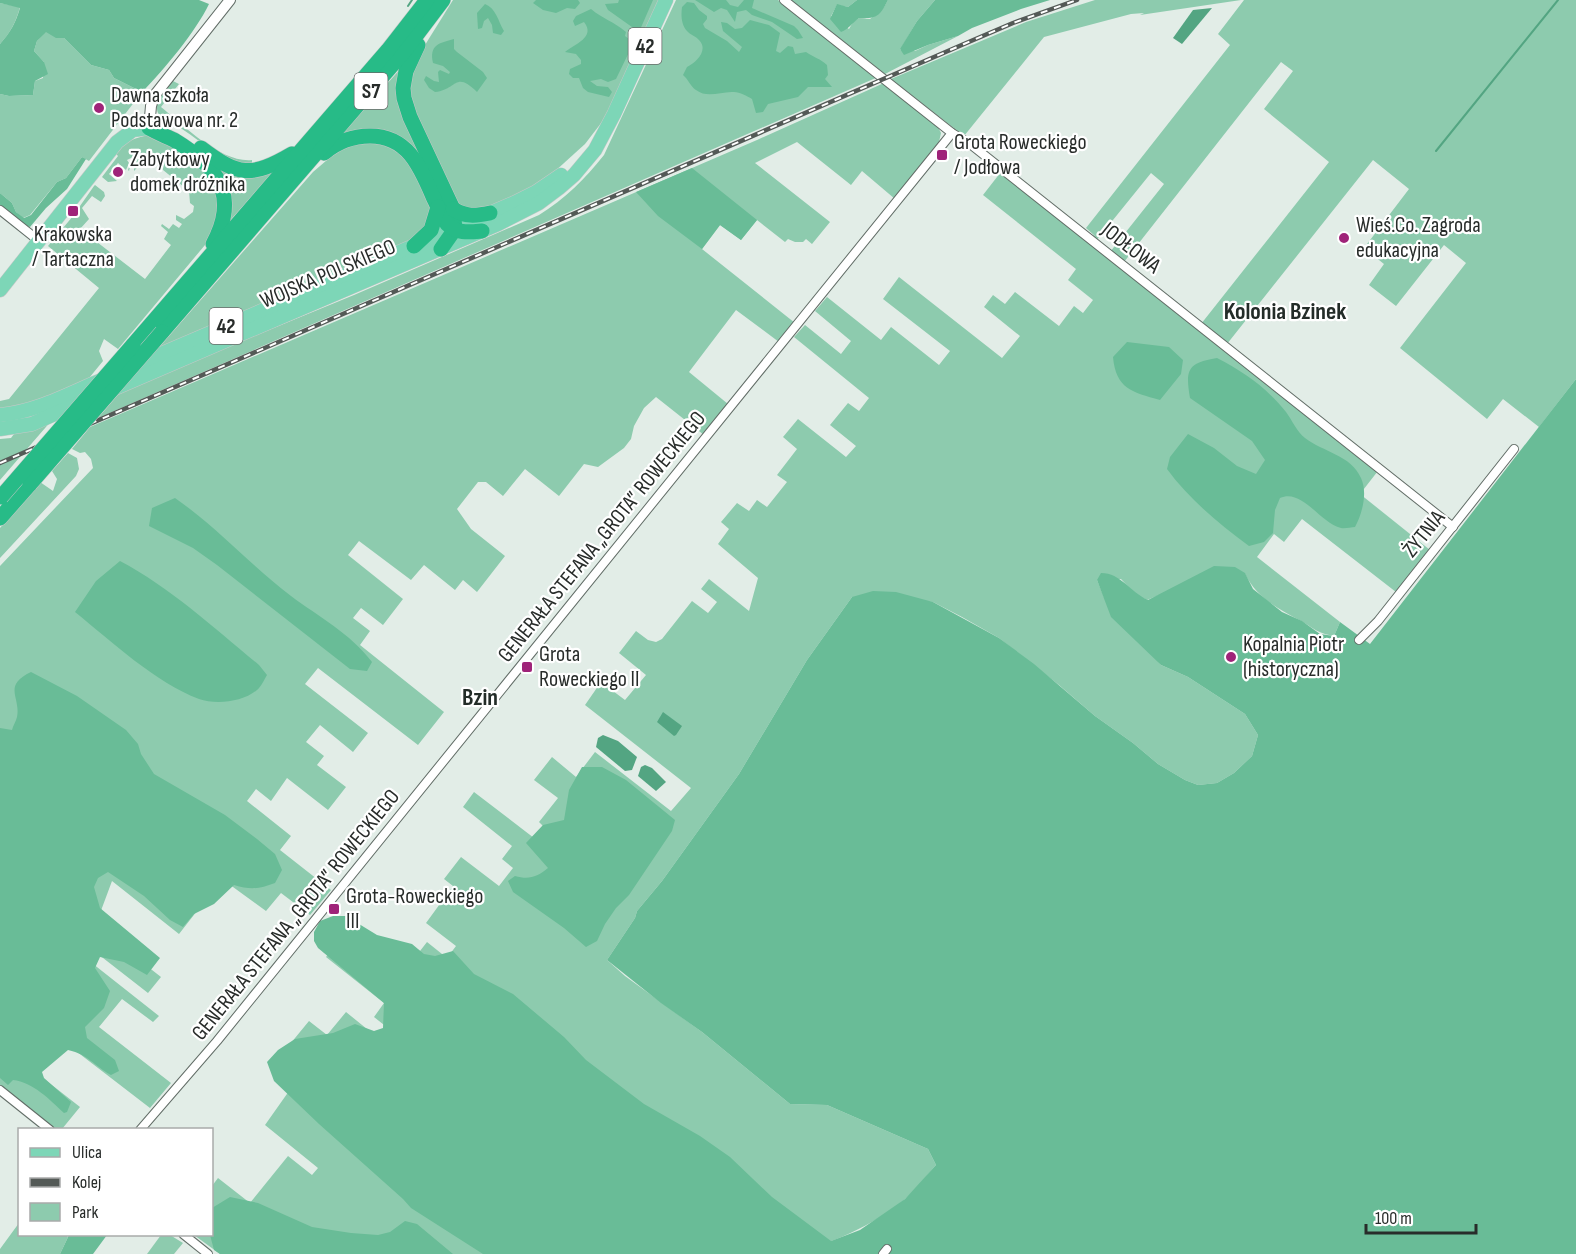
<svg xmlns="http://www.w3.org/2000/svg" width="1576" height="1254" font-family="'Sofia Sans Condensed',sans-serif">
<style>
.green{fill:#8dcbae;fill-rule:evenodd}
.forest{fill:#69bc97}
.water{fill:#53a582}
.lines{fill:none;stroke-linecap:round;stroke-linejoin:round}
.stream{stroke:#53a582;stroke-width:2}
.minor-casing{stroke:#626d67;stroke-width:10}
.tertiary-casing{stroke:#626d67;stroke-width:12}
.primary-casing{stroke:#c7c8c8;stroke-width:15}
.motorway-casing{stroke:#c7c8c8;stroke-width:16}
.minor{stroke:#fff;stroke-width:8}
.tertiary{stroke:#fff;stroke-width:10}
.primary{stroke:#7dd6b7;stroke-width:14}
.motorway{stroke:#27bb87;stroke-width:15}
.rail-casing{stroke:#545a57;stroke-width:4.5}
.rail{stroke:#fff;stroke-width:2;stroke-dasharray:7;stroke-linecap:butt}
.motorway-bridge-casing{stroke:#c7c8c8;stroke-width:16;stroke-linecap:butt}
.motorway-bridge{stroke:#27bb87;stroke-width:15}
.poi-dot{fill:#9f2379;stroke:#fff;stroke-width:2}
.labels{text-anchor:middle;dominant-baseline:central;stroke-width:4.5;stroke-linejoin:round;paint-order:stroke}
.shield{fill:#fff;stroke:#686b6a;stroke-width:1.5}
.shield-label{font-size:21px;font-weight:bold;fill:#282c2a}
.poi-label{font-size:22px;fill:#282c2a;stroke:#fff;text-anchor:start}
.street-label{font-size:22px;fill:#282c2a;stroke:#fff}
.neighbourhood-label{font-size:24px;font-weight:bold;fill:#232c28;stroke:#fff}
</style>
<rect width="100%" height="100%" fill="#e2ede7"/>
<g class="green">
<polygon points="453,0 663,0 605,118 585,144 553,173 530,189 482,210 459,208 409,99 411,72 420,53"/>
<path d="M676,0H778L878,77L98,418L122,390L354,295L539,215C565,199 585,179 604,155Z"/>
<polygon points="791,0 857,0 848,7 837,5 831,16 849,29 853,22 859,18 870,19 884,7 888,0 935,0 917,21 900,50 915,51 928,45 958,36 885,74"/>
<polygon points="1095,0 1241,0 1140,15 1144,13 1131,14 1044,37 964,136 891,79 1026,22"/>
<path d="M1244,0H1576V379L1539,427L1503,399L1487,419L1400,348L1466,263L1444,245L1396,306L1369,285L1384,264L1364,248L1409,189L1373,160L1227,344L1381,467L1360,494L1430,550L1396,592L1302,519L1284,542L1274,534L1257,557L1340,622L1334,636C1317,633 1315,629 1301,621C1277,608 1258,599 1245,574L1159,595L1147,600L1136,595L1121,579L1097,580L1104,597L1161,665L1188,677L1245,714L1258,735L1252,756L1234,773L1217,783L1198,785L1185,780L1158,764L1133,743L1095,716L1059,685L999,638L962,617L933,602L852,597L807,660L739,774L662,881L637,911L635,918L607,960L625,976L702,1032L790,1104L827,1105L928,1149L936,1165C926,1176 916,1190 904,1200C871,1227 832,1243 791,1254H220L194,1235L212,1234V1186L218,1178L250,1203L288,1156L312,1175L318,1168L265,1125L294,1084L272,1066L309,1021L327,1035L346,1012L399,1055L408,1044L374,1017L384,1003L326,957L352,924L406,969L427,942L447,958L456,946L426,923L453,886L444,879L461,857L499,886L513,868L502,859L512,846L463,807L474,792L534,838L543,826L539,822L558,798L534,780L552,757L576,777L595,752L671,811L691,788L585,705L601,682L625,700L646,675L619,653L636,631L648,640L656,642L662,639L692,601L708,613L717,602L701,589L709,579L749,611L758,578L718,544L729,529L721,522L737,503L749,511L757,500L767,507L787,482L777,475L797,449L783,437L798,419L846,457L856,446L830,425L848,403L859,411L869,398L794,337L805,325L841,354L851,341L815,311L827,297L881,340L891,327L939,365L950,351L883,299L899,277L1002,358L1020,336L984,307L993,295L1005,304L1015,292L1059,326L1074,306L1083,313L1093,300L1068,280L1076,269L983,195L1004,168L1083,231L1095,236L1086,228L1230,45L1218,34ZM1281,62L1293,71L1264,109L1329,162L1201,324L1124,262ZM1151,173L1164,184L1110,252L1096,241Z"/>
<path d="M0,3L20,7C16,22 10,33 0,44Z"/>
<polygon points="46,31 64,38 91,65 109,70 114,78 142,92 89,161 82,157 66,178 57,182 30,215 23,218 16,212 12,203 0,193 0,94 9,96 33,95 35,81 43,78 44,62 34,51 37,41"/>
<polygon points="403,66 426,170 380,131 365,129 341,135"/>
<path d="M173,81L179,84L161,107C184,126 221,163 252,160V166C224,165 204,143 182,129C174,123 158,121 157,109C155,99 167,89 173,81Z"/>
<polygon points="884,83 938,127 941,133 939,142 895,199 862,171 851,185 797,142 755,163 830,222 812,244 806,239 803,242 795,242 788,239 785,242 757,220 741,240 720,225 702,249 795,323 779,342 736,310 689,372 728,404 704,435 656,397 644,408 634,426 631,439 624,448 598,467 584,464 559,496 525,469 503,496 486,482 478,482 457,509 471,529 505,556 477,592 463,580 455,590 424,565 411,580 359,541 348,555 403,599 383,625 361,608 353,618 370,631 360,645 444,712 418,745 318,668 305,684 368,733 353,752 320,725 306,742 324,756 317,765 346,787 328,810 287,778 271,801 256,789 247,801 291,836 280,850 331,890 310,915 281,893 266,911 222,879 179,934 112,881 99,916 129,952 161,977 148,993 71,933 64,941 159,1016 153,1022 122,999 99,1027 171,1083 150,1108 59,1038 34,1071 80,1107 62,1129 54,1129 0,1087 0,566 93,468 91,459 85,452 80,453 72,449 90,427 757,140"/>
<path d="M144,136H152L174,144L214,181L219,212L210,239L118,349L104,339L99,351L103,361L85,383L33,404L0,410V401L9,399L99,288L48,246L73,216L94,186L95,185L104,192L105,196L101,202L92,196L82,208L89,219L80,229L145,279L171,245L164,239L168,232L161,226L162,224L169,229L173,224L179,228L182,224L176,220V215L184,219L193,212L194,206L190,203L189,191L147,157L134,171V167H130L129,171L128,170L130,164L133,162L131,158L127,160L129,163L126,170L118,163L109,174L117,181L108,182L102,177L118,156L116,154C123,143 132,139 144,136Z"/>
<path d="M377,141L406,154L432,211L426,228L406,244L155,352L313,172C338,151 344,144 377,141Z"/>
<polygon points="217,165 278,167 226,225"/>
<polygon points="52,420 0,480 0,439 11,438 14,434"/>
<polygon points="68,453 77,458 79,469 76,476 0,558 0,528 40,482 53,491 57,479 52,471"/>
<polygon points="19,1223 20,1234 65,1235 68,1237 60,1254 0,1254 0,1249"/>
<polygon points="161,1235 170,1235 183,1243 174,1254 147,1254"/>
</g>
<g class="forest">
<path d="M0,0H199L209,4C196,31 164,70 142,92L114,78L109,70L91,65L64,38H56L46,32L37,41L34,51L44,62L48,74L35,81L33,95L9,96L0,94V44C10,33 16,22 20,8L0,3Z"/>
<polygon points="536,0 578,0 580,3 575,9 567,8 556,13 543,10 533,3"/>
<polygon points="619,0 653,0 639,32 608,10 605,4 618,3"/>
<polygon points="695,0 726,0 730,5 738,7 744,0 754,0 752,8 794,26 798,30 803,38 797,39 772,22 752,15 746,10 737,12 735,22 727,10 721,8 714,12"/>
<path d="M857,0H888C880,16 877,19 859,18C852,23 849,29 841,32L830,19L837,4L848,7Z"/>
<polygon points="935,0 1050,0 1021,9 972,28 958,36 928,45 904,55 900,49 917,21"/>
<path d="M687,2L694,3L699,10L707,16V19L703,24L705,28L727,41L739,52L742,47L723,31L721,22L727,23L735,29L742,28L750,20L769,25L780,33L776,51L780,53L788,46L793,47L795,54L806,52C813,57 821,59 827,65L828,75L825,79L832,87H808L798,97L768,104L763,112L756,113L752,99C747,96 740,92 734,92C721,91 708,99 696,90C691,87 688,79 683,75L687,67C696,63 709,50 699,40C696,36 690,35 687,31C681,24 681,15 682,7Z"/>
<path d="M485,4C496,8 498,21 504,31L501,35L493,33L492,25L488,18L484,21L482,28L478,29L477,13Z"/>
<path d="M591,9C603,19 613,21 626,32L625,36L629,39L632,46L616,79L608,82L601,79L590,81L597,86L608,87L612,92L609,97L588,92L583,88L579,78H573L569,74L570,69L581,64V60L576,54L565,52C575,44 596,37 584,22L575,26L573,21L576,16Z"/>
<path d="M454,39V49L457,52L483,72L487,78L477,92C455,70 457,90 435,92L429,88L424,80L426,76L434,81L439,82L438,72L440,70L449,74L450,72L443,66L433,63C429,45 439,43 454,39Z"/>
<polygon points="82,157 86,159 67,189 46,208 30,227 16,223 0,212 0,193 12,203 16,212 24,218 31,215 57,182 66,178"/>
<polygon points="692,168 757,220 741,240 720,225 702,249 658,216 636,192"/>
<path d="M1127,342L1169,347L1183,360L1181,374L1160,400C1132,392 1116,389 1113,357Z"/>
<path d="M1217,358C1244,372 1266,387 1286,412C1292,420 1297,432 1305,438C1323,452 1351,455 1361,478C1368,493 1362,514 1355,527C1351,527 1345,529 1341,528C1320,523 1302,488 1280,498L1275,510L1273,533L1264,542L1249,546C1219,524 1189,499 1167,469L1170,457L1188,434L1214,448L1237,466L1256,474L1265,460L1252,441L1190,398C1185,369 1188,363 1217,358Z"/>
<path d="M1576,379V1254H889L884,1249L880,1254H483L411,1208L403,1199L319,1124L274,1081L267,1062L278,1050L295,1039L333,1033L355,1024L374,1031L383,1028L384,1003L318,948L314,941V932L320,921L333,916H346L377,935L412,944L424,954L435,956L453,951L474,974L513,994L564,1037L586,1060L644,1104L700,1136L730,1157L772,1197L831,1241L860,1230L905,1199L936,1165L928,1149L827,1105L790,1104L702,1032L661,1003L607,960L635,918L637,911L662,881L739,774L807,660L852,597L873,591L896,592L933,602L999,638L1034,664L1095,716L1133,743L1158,764L1185,780L1198,785L1217,783L1234,773L1252,756L1258,735L1245,714L1188,677L1161,665L1111,617L1097,580L1101,573C1121,573 1130,592 1148,600L1214,566L1235,567L1245,573L1253,589L1282,612L1302,621L1320,634L1334,636L1340,622L1370,644Z"/>
<path d="M175,498C217,527 250,565 291,596C319,617 350,633 372,662L367,671L350,669L217,565L193,548L149,526L152,508Z"/>
<path d="M120,561C171,588 214,628 259,665L267,675C264,680 261,687 257,690C243,702 216,705 199,699C156,683 111,641 75,612L96,581Z"/>
<path d="M31,672L77,696L126,730L138,744L141,754L154,774L225,815L257,839L275,854L282,870L275,883C259,889 251,890 234,885L214,904L194,914L183,927L170,920L144,896L108,872L98,878L94,887L100,908L160,958L147,975L124,962L100,957L95,968L110,991L104,1008L85,1027L87,1038L115,1060L119,1071L111,1075C93,1065 89,1055 68,1050L42,1072L44,1078L71,1102L67,1112L64,1113C50,1100 33,1082 13,1080L8,1085L0,1078V728L12,730C13,726 16,721 17,717C21,697 2,686 31,672Z"/>
<path d="M582,767H602L626,780L675,820L672,831L629,895L616,908L605,924L597,941L586,947L564,928L513,892L508,881L515,876C529,880 537,877 548,868L526,843L543,825L564,820L569,790Z"/>
<polygon points="230,1197 258,1203 312,1227 351,1233 378,1235 390,1232 405,1221 417,1224 453,1254 220,1254 214,1250 210,1235 212,1234 212,1208"/>
<polygon points="69,1235 69,1234 107,1235 93,1254 60,1254"/>
</g>
<g class="water">
<polygon points="1212,8 1182,44 1173,38 1193,10"/>
<polygon points="663,712 682,726 676,735 674,736 657,722"/>
<polygon points="603,735 618,741 637,757 632,770 625,771 596,747 598,738"/>
<polygon points="645,765 652,768 666,782 656,791 638,776 641,767"/>
</g>
<g class="lines">
<g class="stream">
<polyline points="408,6 412,0"/>
<polyline points="1436,151 1558,0"/>
</g>
<g class="minor-casing">
<g id="minor">
<polyline points="784,0 952,133 969,143 1453,527"/>
<polyline points="0,210 39,241"/>
<polyline points="1359,640 1378,621 1514,449"/>
<polyline points="0,1090 50,1130"/>
<polyline points="140,1130 217,1041 952,133"/>
<polyline points="183,1234 208,1254"/>
<polyline points="883,1254 887,1249"/>
</g>
</g>
<g class="tertiary-casing">
<polyline id="tertiary" points="149,128 151,106 154,96 230,0"/>
</g>
<g class="primary-casing">
<g id="primary">
<polyline points="0,290 117,142 133,130 149,128"/>
<polyline points="133,366 514,203 536,192 561,175"/>
<polyline points="113,389 498,224 539,203 559,188 574,175 595,150 614,114 666,0"/>
<path d="M0,415C37,412 70,393 104,379"/>
<polyline points="0,429 32,424 84,401"/>
</g>
</g>
<g class="motorway-casing">
<g id="motorway">
<polyline points="418,45 406,71 403,88 404,98 410,117 453,209 455,229 441,249"/>
<path d="M149,128C157,133 166,136 174,140C217,166 240,195 213,244"/>
<path d="M201,148C238,176 251,178 292,154"/>
<path d="M324,153C337,142 352,136 370,136C409,136 421,169 434,199C438,207 442,217 447,224C457,234 470,232 482,231"/>
<path d="M453,209C466,217 475,216 490,213"/>
<polyline points="414,246 431,230 438,207"/>
<polyline points="162,332 406,49 443,0"/>
<polyline points="133,345 388,50 427,0"/>
<polyline points="0,518 30,484"/>
</g>
</g>
<use href="#minor" class="minor"/>
<use href="#tertiary" class="tertiary"/>
<use href="#primary" class="primary"/>
<use href="#motorway" class="motorway"/>
<g class="rail-casing">
<polyline id="rail" points="0,463 964,44 1013,23 1077,0"/>
</g>
<use href="#rail" class="rail"/>
<g class="motorway-bridge-casing">
<g id="motorway-bridge">
<polyline points="30,484 162,332"/>
<polyline points="1,497 133,345"/>
</g>
</g>
<use href="#motorway-bridge" class="motorway-bridge"/>
</g>
<g class="poi-dot">
<circle cx="99" cy="108" r="6"/>
<rect x="936" y="149" width="12" height="12" rx="3"/>
<circle cx="118" cy="172" r="6"/>
<rect x="67" y="205" width="12" height="12" rx="3"/>
<circle cx="1344" cy="238" r="6"/>
<circle cx="1231" cy="657" r="6"/>
<rect x="521" y="661" width="12" height="12" rx="3"/>
<rect x="328" y="903" width="12" height="12" rx="3"/>
</g>
<g class="labels">
<g class="shield">
<rect x="628.5" y="28" width="33" height="36" rx="4.5"/>
<rect x="354.5" y="73" width="33" height="36" rx="4.5"/>
<rect x="209.5" y="308" width="33" height="36" rx="4.5"/>
</g>
<g class="shield-label">
<text x="645" y="46">42</text>
<text x="371" y="91">S7</text>
<text x="226" y="326">42</text>
</g>
<g class="poi-label">
<text x="111" y="95">Dawna szkoła<tspan x="111" dy="25">Podstawowa nr. 2</tspan></text>
<text x="954" y="142">Grota Roweckiego<tspan x="954" dy="25">/ Jodłowa</tspan></text>
<text x="130" y="159">Zabytkowy<tspan x="130" dy="25">domek dróżnika</tspan></text>
<text x="1356" y="225">Wieś.Co. Zagroda<tspan x="1356" dy="25">edukacyjna</tspan></text>
<text x="73" y="234" text-anchor="middle">Krakowska<tspan x="73" dy="25">/ Tartaczna</tspan></text>
<text x="1243" y="644">Kopalnia Piotr<tspan x="1243" dy="25">(historyczna)</tspan></text>
<text x="539" y="654">Grota<tspan x="539" dy="25">Roweckiego II</tspan></text>
<text x="346" y="896">Grota-Roweckiego<tspan x="346" dy="25">III</tspan></text>
</g>
<g class="street-label">
<text transform="translate(1131 248) rotate(38)">JODŁOWA</text>
<text transform="translate(328 274) rotate(-23)">WOJSKA POLSKIEGO</text>
<text transform="translate(1424 534) rotate(-51)">ŻYTNIA</text>
<text transform="translate(602 537) rotate(-51)">GENERAŁA STEFANA „GROTA” ROWECKIEGO</text>
<text transform="translate(296 915) rotate(-51)">GENERAŁA STEFANA „GROTA” ROWECKIEGO</text>
</g>
<g class="neighbourhood-label">
<text x="1285" y="311">Kolonia Bzinek</text>
<text x="480" y="697">Bzin</text>
</g>
</g>
<rect x="18" y="1128" width="195" height="108" fill="#ffffff" stroke="#a9abaa" stroke-width="1.5"/>
<rect x="30" y="1148" width="30" height="9" fill="#7dd6b7" stroke="#a9abaa" stroke-width="1.5"/>
<text x="72" y="1158" font-size="18" fill="#282c2a">Ulica</text>
<rect x="30" y="1178" width="30" height="9" fill="#545a57" stroke="#a9abaa" stroke-width="1.5"/>
<text x="72" y="1188" font-size="18" fill="#282c2a">Kolej</text>
<rect x="30" y="1203" width="30" height="18" fill="#8dcbae" stroke="#a9abaa" stroke-width="1.5"/>
<text x="72" y="1218" font-size="18" fill="#282c2a">Park</text>
<path d="M1366 1224v9h110v-9" fill="none" stroke="#282c2a" stroke-width="3"/>
<text x="1375" y="1224" font-size="18" fill="#282c2a" stroke="#ffffff" stroke-width="4.5" paint-order="stroke">100 m</text>
</svg>
